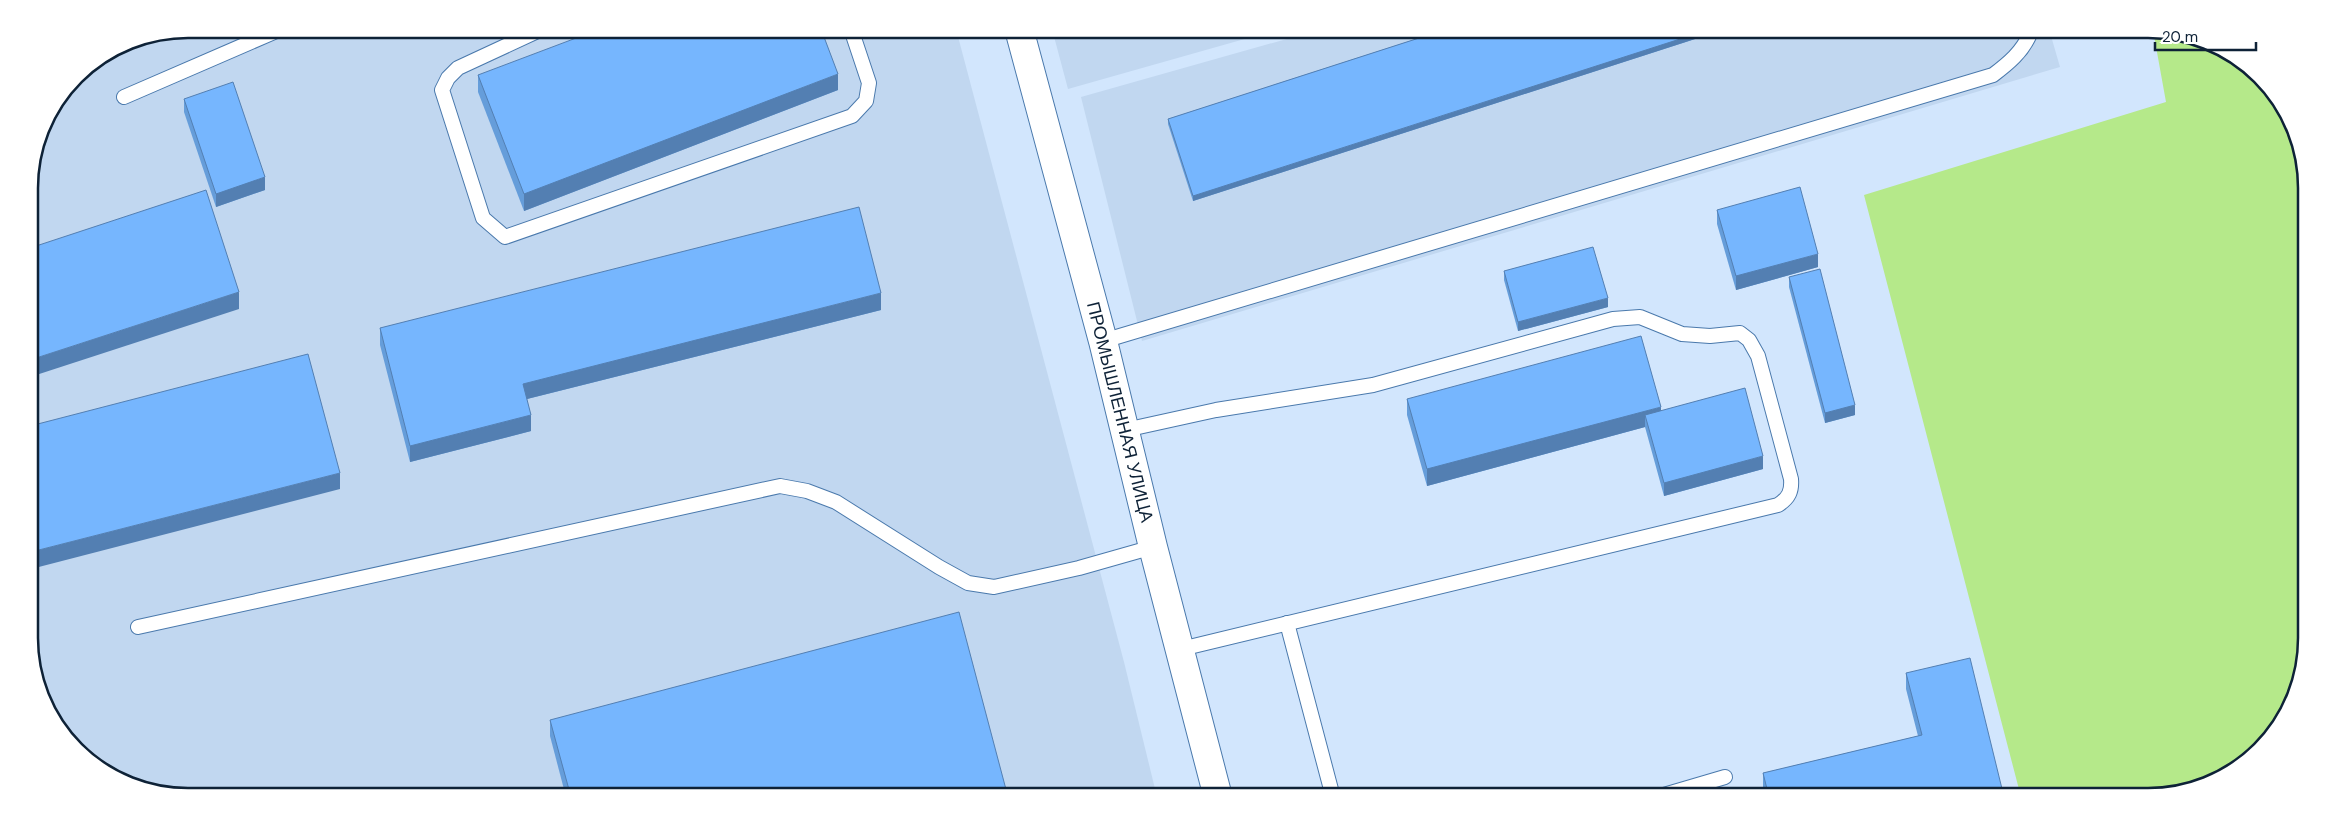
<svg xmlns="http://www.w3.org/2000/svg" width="2335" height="826" font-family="'DM Sans',sans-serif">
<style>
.built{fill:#c1d7f0}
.green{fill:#b5e98a}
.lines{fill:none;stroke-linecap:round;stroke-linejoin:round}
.service-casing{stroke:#4a79ac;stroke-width:16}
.tertiary-casing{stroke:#4a79ac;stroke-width:30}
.service{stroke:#fff;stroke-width:14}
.tertiary{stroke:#fff;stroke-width:28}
.wall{fill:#659dda}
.shaded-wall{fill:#537fb2}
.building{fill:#76b6fe;stroke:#537fb2}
.labels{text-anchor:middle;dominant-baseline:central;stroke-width:4;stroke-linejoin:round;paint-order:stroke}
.street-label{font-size:18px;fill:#0e2237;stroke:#fff}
.rim{fill:none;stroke:#0e2237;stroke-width:2.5}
</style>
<rect width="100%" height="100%" fill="#d2e6fd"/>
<g class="built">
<polygon points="188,29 956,29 1124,662 1157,797 188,797 137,789 68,743 32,669 29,177 45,117 83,68 127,41"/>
<polygon points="1052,29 1280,29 1068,89"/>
<polygon points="1322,29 2049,29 2060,67 1142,341 1081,97"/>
</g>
<polygon class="green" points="2153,30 2198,37 2267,83 2290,118 2305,167 2306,638 2298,689 2279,727 2244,764 2199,789 2157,797 2021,797 1864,195 2166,102"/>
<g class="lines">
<g class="service-casing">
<g id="service">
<polyline points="542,29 458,68 448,78 442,90 483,218 505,237 852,116 866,101 869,83 851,29"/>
<polyline points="124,97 281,29"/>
<path d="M1103,341L1993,75C2009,63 2022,52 2030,34L2029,29"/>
<path d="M1125,430L1216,410L1373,385L1613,319L1640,317L1682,334L1710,336L1740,333L1749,340L1758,356L1791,479C1792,491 1789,498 1778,505L1181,649"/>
<polyline points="1287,623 1333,797"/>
<polyline points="138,627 780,486 807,491 836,502 939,567 968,583 994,587 1079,568 1153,547"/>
<polyline points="1657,797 1725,777"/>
</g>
</g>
<g class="tertiary-casing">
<polyline id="tertiary" points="1019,29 1103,341 1153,547 1218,797"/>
</g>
<use href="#service" class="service"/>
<use href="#tertiary" class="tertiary"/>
</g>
<g class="wall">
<polygon points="1447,29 1726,29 1193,201 1168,124 1168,119"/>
<polygon points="478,75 838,90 524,211 478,92"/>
<polygon points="184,99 265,190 216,207 184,112"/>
<polygon points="1717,210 1818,267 1736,290 1717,224"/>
<polygon points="1504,271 1608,307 1518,331 1504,280"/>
<polygon points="1789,277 1855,415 1825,423 1789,287"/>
<polygon points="881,310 527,399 531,431 410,462 380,345 380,328"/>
<polygon points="1407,399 1661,411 1763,469 1664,496 1645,427 1427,486 1407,415"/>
<polygon points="1906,673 2004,797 1765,797 1763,789 1763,773 1918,736 1906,689"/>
<polygon points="550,720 1008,797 566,797 550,736"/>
</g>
<g class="shaded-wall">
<polygon points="1711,29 1726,29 1193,201 1193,196"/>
<polygon points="838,74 838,90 524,211 524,194"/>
<polygon points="265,177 265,190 216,207 216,194"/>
<polygon points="1818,254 1818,267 1736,290 1736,276"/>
<polygon points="239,292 239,309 30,377 30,360"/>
<polygon points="881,293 881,310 523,400 523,384"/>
<polygon points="1608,298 1608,307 1518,331 1518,322"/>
<polygon points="1855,405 1855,415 1825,423 1825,413"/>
<polygon points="1661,407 1661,423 1645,415 1645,427 1427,486 1427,469"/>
<polygon points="531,415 531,431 410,462 410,446"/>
<polygon points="1763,456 1763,469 1664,496 1664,483"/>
<polygon points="340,473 340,489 31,569 31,552"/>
</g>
<g class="building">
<polygon points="600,29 821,29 838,74 524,194 478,75"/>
<polygon points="1447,29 1711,29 1193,196 1168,119"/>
<polygon points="233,82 265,177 216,194 184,99"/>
<polygon points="1800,187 1818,254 1736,276 1717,210"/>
<polygon points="206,190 239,292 30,360 30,248"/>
<polygon points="859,207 881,293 523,384 531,415 410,446 380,328"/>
<polygon points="1593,247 1608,298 1518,322 1504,271"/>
<polygon points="1820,269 1855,405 1825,413 1789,277"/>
<polygon points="1641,336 1661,407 1427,469 1407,399"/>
<polygon points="308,354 340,473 31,552 30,426"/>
<polygon points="1745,388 1763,456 1664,483 1645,415"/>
<polygon points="959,612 1008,797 571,797 550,720"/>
<polygon points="1970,658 2004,797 1769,797 1763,773 1922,735 1906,673"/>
</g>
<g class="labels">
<g class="street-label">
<text transform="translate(1120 412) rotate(76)">ПРОМЫШЛЕННАЯ УЛИЦА</text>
</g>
</g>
<path d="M0 0H2335V826H0ZM188 38H2148A150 150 0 0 1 2298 188V638A150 150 0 0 1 2148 788H188A150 150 0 0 1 38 638V188A150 150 0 0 1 188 38Z" fill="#fff" fill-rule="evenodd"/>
<path class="rim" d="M188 38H2148A150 150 0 0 1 2298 188V638A150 150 0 0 1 2148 788H188A150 150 0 0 1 38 638V188A150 150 0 0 1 188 38Z"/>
<path d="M2155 42v8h101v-8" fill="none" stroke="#0e2237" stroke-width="2.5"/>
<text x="2162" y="42" font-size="15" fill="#0e2237" stroke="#ffffff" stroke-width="4" paint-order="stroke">20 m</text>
</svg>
